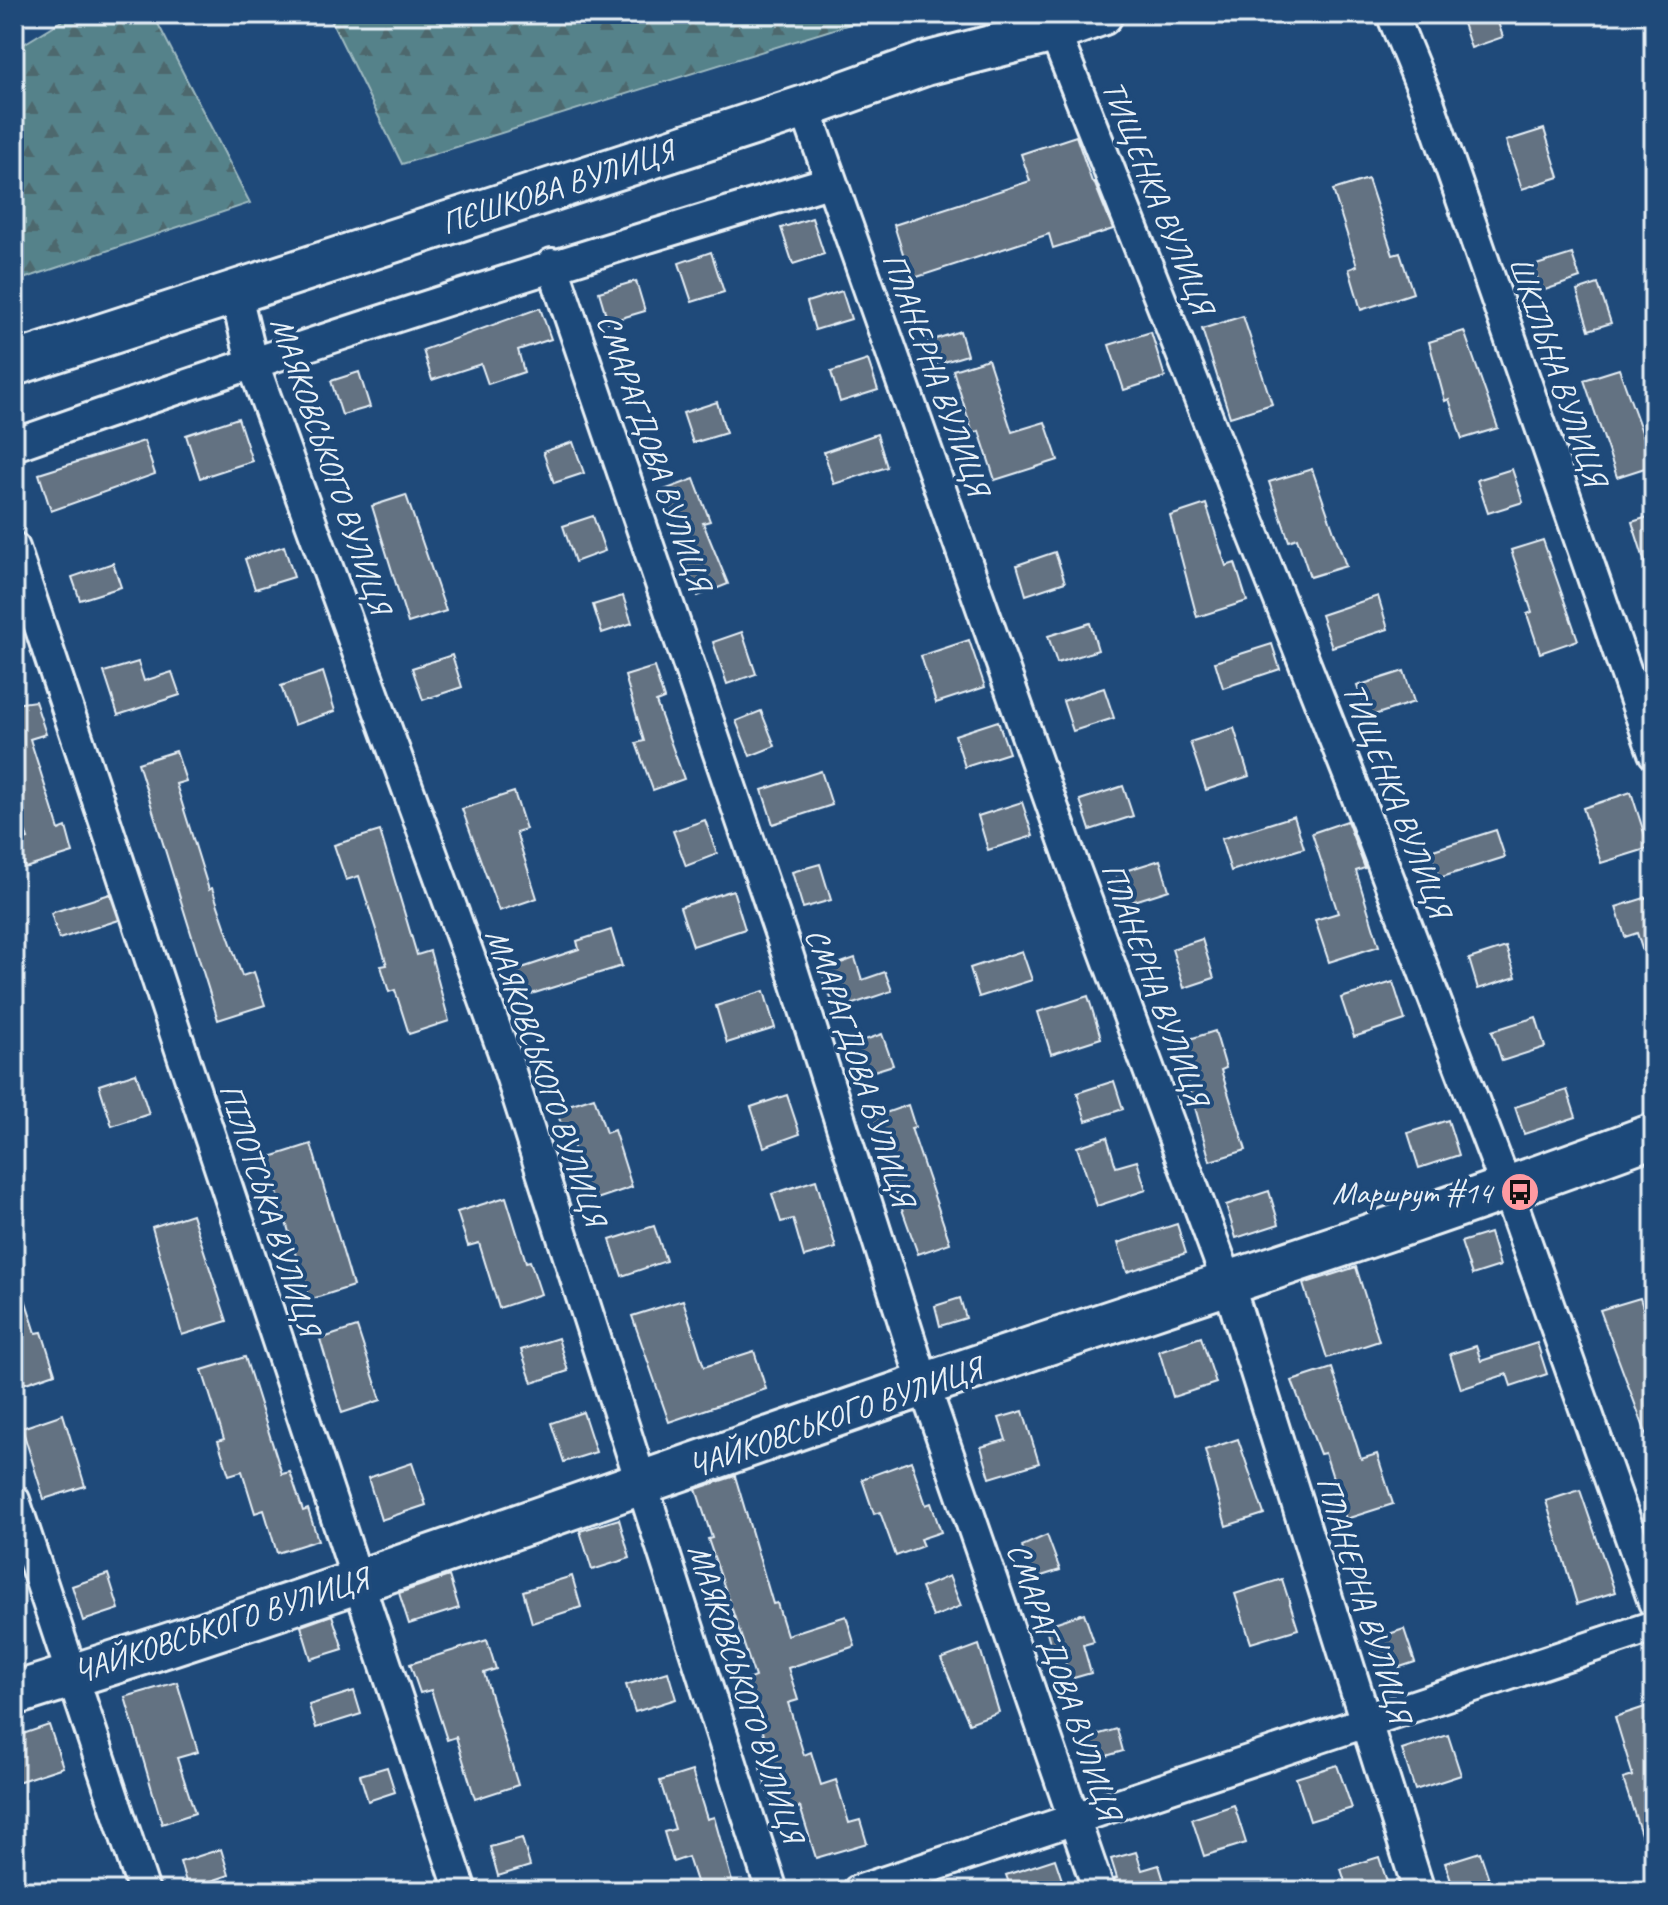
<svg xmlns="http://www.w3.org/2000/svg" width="1668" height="1905" font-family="Caveat,sans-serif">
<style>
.forest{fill:url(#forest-firs);stroke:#9ebac1;stroke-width:2}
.building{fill:#637282;stroke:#e8f1f8;stroke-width:2}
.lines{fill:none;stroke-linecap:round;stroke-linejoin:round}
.street-casing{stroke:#e8f1f8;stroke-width:36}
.secondary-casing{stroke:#e8f1f8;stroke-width:48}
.street{stroke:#1f4a7a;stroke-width:30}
.secondary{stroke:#1f4a7a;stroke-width:42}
.labels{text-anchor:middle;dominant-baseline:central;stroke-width:8;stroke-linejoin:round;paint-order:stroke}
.street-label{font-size:32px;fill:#e8f1f8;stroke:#1f4a7a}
.poi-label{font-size:32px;fill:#e8f1f8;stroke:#1f4a7a;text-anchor:end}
</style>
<defs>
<pattern id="forest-firs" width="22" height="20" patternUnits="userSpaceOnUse" patternTransform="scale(2)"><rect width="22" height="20" fill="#55828a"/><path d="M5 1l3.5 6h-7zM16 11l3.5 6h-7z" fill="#4e686d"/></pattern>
</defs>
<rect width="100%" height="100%" fill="#1f4a7a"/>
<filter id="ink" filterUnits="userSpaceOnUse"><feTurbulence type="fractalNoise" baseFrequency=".0125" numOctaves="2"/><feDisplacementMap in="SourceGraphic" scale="16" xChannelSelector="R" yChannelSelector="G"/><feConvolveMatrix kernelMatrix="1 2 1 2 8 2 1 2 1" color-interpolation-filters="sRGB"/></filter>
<g filter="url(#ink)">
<g class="forest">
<polygon points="73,14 153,14 250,203 14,282 14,50"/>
<polygon points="328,14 882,14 402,164"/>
</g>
<g class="building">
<polygon points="1460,14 1495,14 1503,37 1471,48"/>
<polygon points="1544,129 1559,177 1522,189 1506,141"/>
<polygon points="1076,136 1092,182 1094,182 1113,229 1053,248 1049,234 911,279 894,225 1030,181 1021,154"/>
<polygon points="1368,179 1393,255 1400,253 1413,293 1361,310 1349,269 1357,266 1333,190"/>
<polygon points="812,218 824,254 793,264 781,228"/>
<polygon points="711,252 724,292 692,302 679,263"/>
<polygon points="1572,254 1580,278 1542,291 1533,266"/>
<polygon points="636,281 645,311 608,322 599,292"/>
<polygon points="1598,284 1611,323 1589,330 1577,291"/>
<polygon points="842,291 851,319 815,330 807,302"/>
<polygon points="540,308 551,339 518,350 524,372 488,384 481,364 432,380 423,350"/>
<polygon points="1243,316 1272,404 1230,417 1202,329"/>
<polygon points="960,331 967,355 931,366 924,343"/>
<polygon points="1464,331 1498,428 1462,439 1449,399 1445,401 1429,342"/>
<polygon points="1151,332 1165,377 1124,390 1109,345"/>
<polygon points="988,359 1012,432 1045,422 1058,460 995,480 979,431 973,434 953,370"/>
<polygon points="868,360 878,390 840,402 831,372"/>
<polygon points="1619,369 1654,465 1617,477 1584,380"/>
<polygon points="359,372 370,407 342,415 331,381"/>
<polygon points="717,402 726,433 693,443 683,413"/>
<polygon points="238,418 252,461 200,478 186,435"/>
<polygon points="877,434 887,467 834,484 824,452"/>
<polygon points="144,441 155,474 51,511 39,474"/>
<polygon points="573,442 584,473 554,483 543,452"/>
<polygon points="1312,469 1346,566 1310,577 1297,538 1289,541 1269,482"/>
<polygon points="1512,469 1523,502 1488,513 1477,480"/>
<polygon points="694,479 710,521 703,523 728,584 698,596 661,491"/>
<polygon points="406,495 446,611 408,623 372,506"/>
<polygon points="1206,504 1226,566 1235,563 1247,601 1197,617 1170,516"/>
<polygon points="1654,515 1654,577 1650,578 1632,522"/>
<polygon points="593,516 605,551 575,562 563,526"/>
<polygon points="1543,540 1578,640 1540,653 1527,614 1532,612 1511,550"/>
<polygon points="284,546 294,577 255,589 245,559"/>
<polygon points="1055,552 1065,582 1026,595 1017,565"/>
<polygon points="113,563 121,587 80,600 72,577"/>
<polygon points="623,596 632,623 602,633 593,605"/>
<polygon points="1378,596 1388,629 1332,647 1321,615"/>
<polygon points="1090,623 1098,650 1057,663 1048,636"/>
<polygon points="742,632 756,674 727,684 713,642"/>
<polygon points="969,640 985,687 936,703 921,656"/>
<polygon points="1272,644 1280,669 1223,688 1215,662"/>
<polygon points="452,655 462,687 423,700 412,668"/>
<polygon points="138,662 144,681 172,672 180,695 118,715 104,672"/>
<polygon points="654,667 664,699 656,702 684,779 653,790 636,743 644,741 625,676"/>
<polygon points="1404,671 1414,702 1368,717 1357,686"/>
<polygon points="323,672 335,711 294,725 281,686"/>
<polygon points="1104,688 1114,718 1073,731 1063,701"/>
<polygon points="35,701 46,734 30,739 59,830 66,827 73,853 25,868 16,843 28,839 14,796 14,704"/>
<polygon points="761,711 775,746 750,756 736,721"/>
<polygon points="998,721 1009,753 965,767 955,735"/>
<polygon points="1234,728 1249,776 1206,790 1190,742"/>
<polygon points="176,751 186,781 176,784 209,890 212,888 242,976 254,972 265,1005 218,1020 138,763"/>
<polygon points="821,771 832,805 773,824 762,790"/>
<polygon points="1123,786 1133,816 1090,830 1080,800"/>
<polygon points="514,792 526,829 516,832 537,898 499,911 462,809"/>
<polygon points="1631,792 1649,848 1601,863 1583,808"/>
<polygon points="1022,802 1033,836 988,850 978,816"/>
<polygon points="1294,816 1304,848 1231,871 1221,839"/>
<polygon points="705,820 717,854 686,866 673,831"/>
<polygon points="1347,821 1365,868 1356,871 1379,946 1329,962 1315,920 1338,913 1312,833"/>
<polygon points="1496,830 1505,857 1439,878 1430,851"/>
<polygon points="380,831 417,955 430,951 449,1021 409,1034 395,990 389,992 381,966 387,965 359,876 346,880 334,845"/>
<polygon points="1160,860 1169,890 1125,904 1115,874"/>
<polygon points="820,864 831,900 803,908 792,872"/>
<polygon points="733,890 745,929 693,946 680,907"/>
<polygon points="110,894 119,920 59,939 51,913"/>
<polygon points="1654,895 1654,974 1650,974 1637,933 1625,937 1616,907"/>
<polygon points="611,930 622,966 525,996 516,970 579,949 577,941"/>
<polygon points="1202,939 1214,978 1184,988 1172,949"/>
<polygon points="1506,947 1516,977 1478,989 1469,959"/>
<polygon points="1022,951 1032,980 979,997 970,968"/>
<polygon points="855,958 862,980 885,972 892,991 835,1010 821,970"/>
<polygon points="1393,982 1405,1020 1354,1037 1341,998"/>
<polygon points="764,991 775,1028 727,1043 716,1006"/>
<polygon points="1088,996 1101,1038 1051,1054 1038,1012"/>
<polygon points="1536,1017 1545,1047 1502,1061 1492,1031"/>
<polygon points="1215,1031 1226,1068 1221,1070 1246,1150 1210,1161 1177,1043"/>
<polygon points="882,1034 893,1065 855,1077 845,1047"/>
<polygon points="136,1073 149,1114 112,1126 99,1085"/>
<polygon points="1114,1081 1123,1109 1086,1121 1077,1093"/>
<polygon points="1567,1090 1576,1117 1524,1134 1515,1107"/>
<polygon points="787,1095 800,1134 764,1147 751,1107"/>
<polygon points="594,1097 606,1133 614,1130 632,1187 591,1201 568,1130 564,1132 556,1109"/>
<polygon points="908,1105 915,1127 911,1128 950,1243 918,1254 894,1187 889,1188 878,1155 882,1153 871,1118"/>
<polygon points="1448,1120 1459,1155 1419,1168 1408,1133"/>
<polygon points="1107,1137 1116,1167 1137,1161 1146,1190 1097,1206 1077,1147"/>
<polygon points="311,1144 353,1286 309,1300 267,1158"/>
<polygon points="816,1180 836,1248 804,1257 793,1219 781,1222 772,1194"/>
<polygon points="1269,1191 1279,1224 1236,1238 1226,1205"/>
<polygon points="506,1197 526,1262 530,1261 541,1294 499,1308 479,1243 468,1246 457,1212"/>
<polygon points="192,1214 227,1321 182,1335 152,1227"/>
<polygon points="1177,1224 1186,1253 1127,1272 1118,1243"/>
<polygon points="654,1226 666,1261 622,1276 610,1240"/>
<polygon points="1490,1233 1500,1266 1472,1275 1461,1242"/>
<polygon points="1356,1267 1379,1341 1327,1358 1303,1284"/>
<polygon points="18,1277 36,1333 42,1332 55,1373 14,1387 14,1278"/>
<polygon points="960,1298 966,1318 940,1326 935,1306"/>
<polygon points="1640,1298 1654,1343 1654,1444 1650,1444 1600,1310"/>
<polygon points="683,1300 704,1367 754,1351 766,1389 669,1422 632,1316"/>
<polygon points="357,1327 381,1400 342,1413 320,1339"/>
<polygon points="1201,1337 1216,1383 1173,1397 1159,1351"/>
<polygon points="558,1338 568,1371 532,1383 521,1350"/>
<polygon points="1537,1343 1547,1374 1511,1386 1507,1374 1461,1389 1450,1354 1476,1346 1481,1361"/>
<polygon points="245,1357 282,1474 290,1472 303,1511 308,1509 318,1540 277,1553 264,1510 255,1513 242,1471 229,1475 218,1441 224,1439 202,1370"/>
<polygon points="1332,1368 1361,1459 1377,1454 1393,1504 1346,1519 1325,1453 1320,1454 1292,1381"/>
<polygon points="1023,1411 1039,1463 990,1478 981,1447 1006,1440 999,1418"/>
<polygon points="583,1412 596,1452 564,1462 551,1423"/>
<polygon points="63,1414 85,1486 44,1499 22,1428"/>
<polygon points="1238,1439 1264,1514 1226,1526 1205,1450"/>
<polygon points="911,1461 926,1505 931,1503 941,1532 920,1539 923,1546 896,1556 880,1512 874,1514 862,1479"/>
<polygon points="412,1463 426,1505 381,1520 368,1478"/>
<polygon points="735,1476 773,1604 777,1603 787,1635 846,1616 855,1646 788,1668 798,1700 788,1703 804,1755 811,1752 821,1785 836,1780 849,1823 860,1820 867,1843 816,1858 800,1807 777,1814 767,1791 760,1768 773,1764 747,1680 755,1677 708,1539 712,1538 696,1489"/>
<polygon points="1580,1490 1615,1592 1577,1604 1546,1501"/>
<polygon points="619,1519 630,1558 592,1570 580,1531"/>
<polygon points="1047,1535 1060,1570 1029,1580 1022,1546"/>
<polygon points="108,1574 119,1609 83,1621 72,1586"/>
<polygon points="449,1576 459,1608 409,1624 399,1593"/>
<polygon points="572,1576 581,1607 532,1623 523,1591"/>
<polygon points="949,1576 961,1606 933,1617 921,1588"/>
<polygon points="1282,1579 1298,1629 1251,1643 1235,1594"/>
<polygon points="1084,1613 1094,1642 1083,1645 1091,1673 1070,1679 1062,1652 1054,1655 1045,1626"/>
<polygon points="332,1615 343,1649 311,1659 301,1626"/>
<polygon points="1404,1629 1415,1662 1382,1673 1371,1640"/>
<polygon points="487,1640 496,1669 484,1673 518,1785 475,1799 456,1737 447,1740 431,1690 420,1693 410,1664"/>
<polygon points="979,1645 999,1712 969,1723 941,1659"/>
<polygon points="668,1672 676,1699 635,1712 626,1685"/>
<polygon points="177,1682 198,1752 177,1758 195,1813 162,1824 125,1697"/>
<polygon points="354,1691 361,1714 316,1728 309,1705"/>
<polygon points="1654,1704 1654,1861 1650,1862 1623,1779 1633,1776 1615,1717"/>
<polygon points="49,1725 63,1767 14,1783 14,1737"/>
<polygon points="1117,1729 1123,1751 1096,1759 1089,1737"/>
<polygon points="1448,1735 1461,1775 1415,1790 1402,1750"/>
<polygon points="1337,1765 1352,1808 1310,1821 1296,1778"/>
<polygon points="387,1767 395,1792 368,1801 360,1775"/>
<polygon points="692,1771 707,1819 714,1817 733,1885 715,1891 699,1891 688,1857 673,1862 664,1832 675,1829 660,1781"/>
<polygon points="1234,1805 1246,1843 1204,1856 1192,1819"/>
<polygon points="522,1838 530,1866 498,1876 490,1847"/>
<polygon points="221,1849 229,1875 188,1889 180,1862"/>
<polygon points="1136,1852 1142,1870 1159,1865 1167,1891 1117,1891 1114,1879 1117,1878 1111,1859"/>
<polygon points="1480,1852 1489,1879 1454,1890 1445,1863"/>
<polygon points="1379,1857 1390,1891 1348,1891 1341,1869"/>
<polygon points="1055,1859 1064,1886 1048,1891 1012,1891 1006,1875"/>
</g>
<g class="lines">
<g class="street-casing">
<g id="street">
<polyline points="1392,14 1429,104 1654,753"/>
<polyline points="1054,31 1349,775 1507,1189 1654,1602"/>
<polyline points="805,107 1073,865 1228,1283 1419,1891"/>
<polyline points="552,264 786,950 924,1385 1099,1891"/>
<polyline points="235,291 252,361 503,1050 772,1891"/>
<path d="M14,445C284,350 555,264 829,182"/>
<polyline points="14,548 461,1891"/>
<polyline points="14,1500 144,1891"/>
<polyline points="858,1891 1654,1626"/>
</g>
</g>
<g class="secondary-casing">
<g id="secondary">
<polyline points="14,364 805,107 925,64 1054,31 1101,14"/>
<path d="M14,1694C322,1599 625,1487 929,1383C1171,1301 1415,1224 1654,1135"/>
</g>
</g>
<use href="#street" class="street"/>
<use href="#secondary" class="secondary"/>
</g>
</g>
<defs>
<g id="bus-disc" transform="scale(2)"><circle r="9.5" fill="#ff9aa2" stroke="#1f4a7a"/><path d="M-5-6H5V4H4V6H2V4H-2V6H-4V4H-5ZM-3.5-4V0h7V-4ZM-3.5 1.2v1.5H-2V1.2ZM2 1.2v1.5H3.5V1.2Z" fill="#111"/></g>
</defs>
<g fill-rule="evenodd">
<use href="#bus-disc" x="1520" y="1192"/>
</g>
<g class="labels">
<g class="street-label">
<text transform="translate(557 187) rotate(-18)">ПЄШКОВА ВУЛИЦЯ</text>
<text transform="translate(1158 197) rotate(68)">ТИЩЕНКА ВУЛИЦЯ</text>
<text transform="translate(1558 371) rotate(71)">ШКІЛЬНА ВУЛИЦЯ</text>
<text transform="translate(936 374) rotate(70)">ПЛАНЕРНА ВУЛИЦЯ</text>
<text transform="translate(654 452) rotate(71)">СМАРАГДОВА ВУЛИЦЯ</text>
<text transform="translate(331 465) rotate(71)">МАЯКОВСЬКОГО ВУЛИЦЯ</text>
<text transform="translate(1397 800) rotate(69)">ТИЩЕНКА ВУЛИЦЯ</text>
<text transform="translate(1155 984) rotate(70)">ПЛАНЕРНА ВУЛИЦЯ</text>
<text transform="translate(860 1067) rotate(72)">СМАРАГДОВА ВУЛИЦЯ</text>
<text transform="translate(546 1077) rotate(71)">МАЯКОВСЬКОГО ВУЛИЦЯ</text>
<text transform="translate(270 1209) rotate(72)">ПІЛОТСЬКА ВУЛИЦЯ</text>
<text transform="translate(835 1417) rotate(-19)">ЧАЙКОВСЬКОГО ВУЛИЦЯ</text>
<text transform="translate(1364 1599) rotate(73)">ПЛАНЕРНА ВУЛИЦЯ</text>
<text transform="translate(221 1625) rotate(-18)">ЧАЙКОВСЬКОГО ВУЛИЦЯ</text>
<text transform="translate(1064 1681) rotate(71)">СМАРАГДОВА ВУЛИЦЯ</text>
<text transform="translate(746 1693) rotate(72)">МАЯКОВСЬКОГО ВУЛИЦЯ</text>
</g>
<g class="poi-label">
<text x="1492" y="1192">Маршрут #14</text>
</g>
</g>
<rect width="1668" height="1905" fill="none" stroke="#1f4a7a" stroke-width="48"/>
<rect x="24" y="24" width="1620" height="1857" fill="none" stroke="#e8f1f8" stroke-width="3" filter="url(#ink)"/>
</svg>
